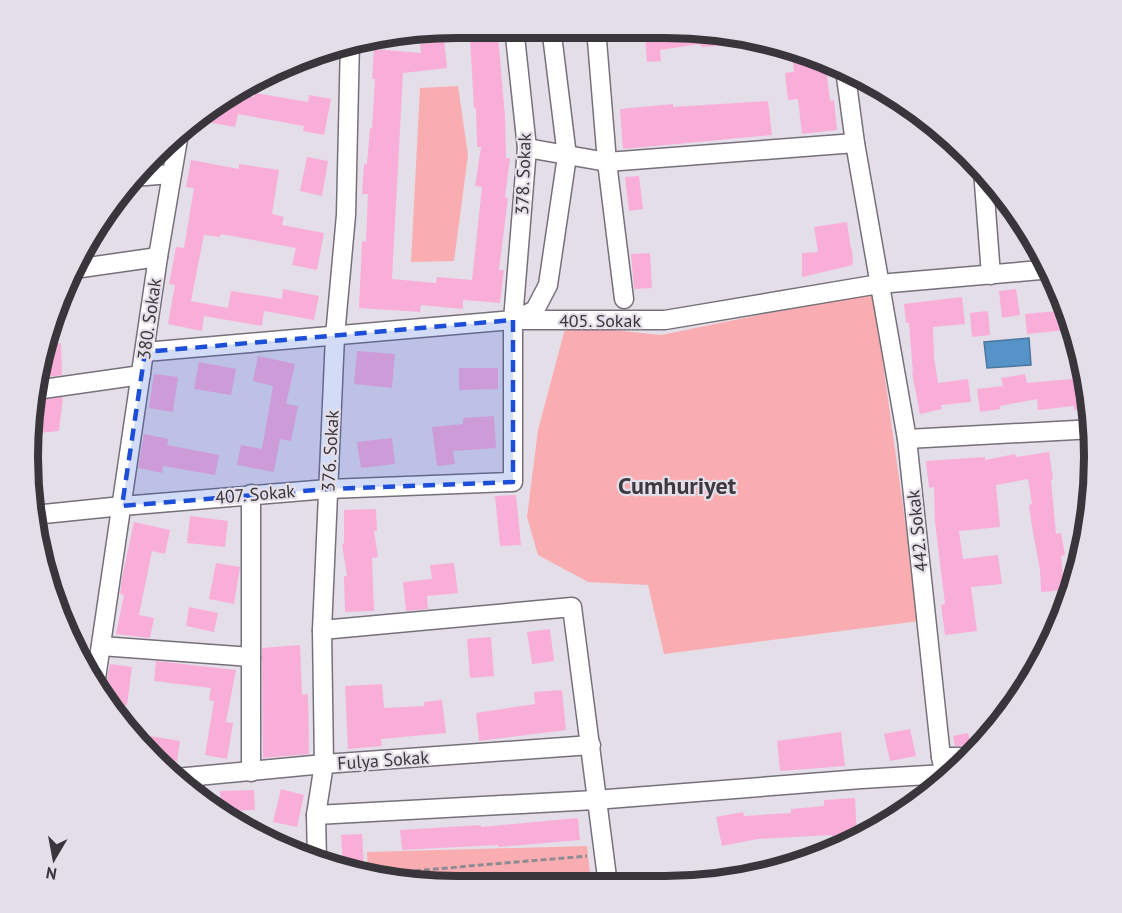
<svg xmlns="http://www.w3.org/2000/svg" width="1122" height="913" font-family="'PT Sans',sans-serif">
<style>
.green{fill:#faadb0}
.water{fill:#5593c8;stroke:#4c779d;stroke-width:1.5}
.building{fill:#f9aed9}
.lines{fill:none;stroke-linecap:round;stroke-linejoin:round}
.street-casing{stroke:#76707a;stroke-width:21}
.path{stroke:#8f8b93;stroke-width:3;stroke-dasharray:6 3;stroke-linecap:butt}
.street{stroke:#fff;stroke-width:18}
.marked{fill:#1d4ed8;fill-opacity:0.2;stroke:#1d4ed8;stroke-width:4.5;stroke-dasharray:12 8;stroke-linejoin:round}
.labels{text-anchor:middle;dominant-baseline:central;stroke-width:4.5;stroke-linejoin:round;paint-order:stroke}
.street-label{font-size:18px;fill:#38363a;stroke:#e4dee9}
.district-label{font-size:24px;font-weight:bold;fill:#3e3941;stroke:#e4dee9}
.rim{fill:none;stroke:#38363a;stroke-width:8}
</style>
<rect width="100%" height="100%" fill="#e4dee9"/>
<g class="green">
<polygon points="458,86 468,155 454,261 411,262 420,88"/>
<polygon points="873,292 919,621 664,654 648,585 588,582 538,555 527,517 538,430 566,325 661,335"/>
<polygon points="587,846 590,873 444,885 429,885 368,875 367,852"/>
</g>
<polygon class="water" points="1029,338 1031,365 987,368 984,342"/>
<g class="building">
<polygon points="666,28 694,28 748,41 748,44 701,47 700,44 660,50 661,61 647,62 645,35 667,33"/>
<polygon points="498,36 505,116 506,158 510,158 505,198 508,198 499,270 504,270 500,303 463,300 463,309 421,305 420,312 359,308 362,241 366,242 368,194 362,194 364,164 367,164 370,128 372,129 375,79 372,79 374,49 421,53 420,44 444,41 447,68 403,73 392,279 436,283 437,277 472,280 482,187 475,186 481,147 477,147 476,108 474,108 470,38"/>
<polygon points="792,51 825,58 830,101 834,100 837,130 802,134 798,99 788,100 785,73 794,72"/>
<polygon points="231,93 254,97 255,93 308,102 309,95 331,99 324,135 303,131 304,126 238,114 235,127 196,120"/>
<polygon points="768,101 772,135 623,149 620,109 673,104 673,107"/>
<polygon points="307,157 328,161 322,196 300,191"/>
<polygon points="191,160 239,169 239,164 279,170 272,214 284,217 282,225 324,233 317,270 292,265 296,248 221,234 220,237 204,235 191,301 228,308 231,291 282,299 283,289 319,296 314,320 264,311 262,326 204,316 202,331 168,324 175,285 169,284 176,247 184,248 194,188 186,187"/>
<polygon points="639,176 643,209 629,211 625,177"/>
<polygon points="847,222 851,249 852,248 853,265 802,277 802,253 818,252 814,227"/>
<polygon points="650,253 652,288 634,289 631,254"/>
<polygon points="1016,289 1020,315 1002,318 999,291"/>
<polygon points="962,297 965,324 933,327 934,357 938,383 968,379 971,402 941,405 942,409 920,414 912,373 913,373 909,323 906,323 904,304"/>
<polygon points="1067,310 1080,346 1091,408 1074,410 1074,406 1038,410 1037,399 1000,406 1000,409 980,412 977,389 1003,386 1001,378 1025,374 1027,383 1072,379 1067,330 1027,334 1025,314"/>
<polygon points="988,311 990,335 972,337 970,313"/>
<polygon points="61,343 62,375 39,378 45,344"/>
<polygon points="357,351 395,354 392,388 354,384"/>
<polygon points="258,356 295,364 286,404 298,406 291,441 280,439 274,472 237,465 241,445 262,449 273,386 253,381"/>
<polygon points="199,362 236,369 231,395 194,389"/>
<polygon points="459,368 498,368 498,389 459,390"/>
<polygon points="154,374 178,377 173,412 149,408"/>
<polygon points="63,397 59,431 28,434 33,401"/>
<polygon points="494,416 496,448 453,451 455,464 437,466 432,427 463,424 463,418"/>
<polygon points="144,434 169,439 167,445 219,455 215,475 163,466 162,473 138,468"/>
<polygon points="392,438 395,464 361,468 357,442"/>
<polygon points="1049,452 1053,479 1051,480 1056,534 1061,533 1065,555 1061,556 1064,590 1041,592 1040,570 1032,527 1029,505 1032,504 1028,479 996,485 1000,527 959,531 963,559 998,555 1002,584 971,587 977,631 945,635 941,605 945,604 935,522 934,487 929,488 926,461 985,457 985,460 1015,454 1016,457"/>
<polygon points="516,495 521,545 500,546 495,496"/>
<polygon points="376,509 377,531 374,531 378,557 372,558 374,611 345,612 344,576 347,576 342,544 344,544 344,510"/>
<polygon points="190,516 228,521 225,547 187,543"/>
<polygon points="134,522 170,530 165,554 152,551 139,615 154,618 150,638 116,634 124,595 120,594 122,578"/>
<polygon points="216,563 240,567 234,604 209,599"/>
<polygon points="454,563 458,593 427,596 428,609 406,611 403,582 432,579 430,565"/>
<polygon points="189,607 218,613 214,632 186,626"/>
<polygon points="550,629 554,661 532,664 527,632"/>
<polygon points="491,637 494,676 470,678 467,639"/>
<polygon points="300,645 302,695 308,694 309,754 263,758 262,648"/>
<polygon points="156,661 236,670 226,722 233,723 227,759 205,755 214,701 209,700 211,688 154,681"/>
<polygon points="110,664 132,667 127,705 106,702 103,698"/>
<polygon points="382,684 384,708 424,706 424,702 442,700 446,733 381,739 382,746 348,749 345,686"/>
<polygon points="562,690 566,730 479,741 476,713 535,704 534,692"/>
<polygon points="910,729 916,756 890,761 884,734"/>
<polygon points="841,732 845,766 780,771 777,741"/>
<polygon points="968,733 971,746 955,746 953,736"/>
<polygon points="144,735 180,741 176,767 163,765 142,745"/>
<polygon points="281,789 304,795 297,827 273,822"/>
<polygon points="254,790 255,810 221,811 220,791"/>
<polygon points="855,798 857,840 834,850 832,835 758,839 722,846 716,817 743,812 744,816 791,813 791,809 824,806 824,800"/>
<polygon points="578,818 580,840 498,847 498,845 402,850 400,830 481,825 481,827"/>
<polygon points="362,834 364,867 343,868 341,835"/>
</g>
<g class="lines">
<g class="street-casing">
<g id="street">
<polyline points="596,28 607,162 624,299"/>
<polyline points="845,69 855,143 907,439 941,757 946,779"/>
<polyline points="527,148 607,162 855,143"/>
<polyline points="983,170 991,275"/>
<polyline points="133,177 171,174"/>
<polyline points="74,269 158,257"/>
<polyline points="515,320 535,310 548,285 567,156 551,27"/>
<polyline points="145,352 513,320 665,320 879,284 1052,269"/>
<polyline points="36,390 141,375"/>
<polyline points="907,439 1094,429"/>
<polyline points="34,515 122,506 328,489 513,482 513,320 527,148 514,27"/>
<polyline points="322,630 572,607 608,885"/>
<polyline points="101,646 251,657"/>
<polyline points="95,685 158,257 179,133"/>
<polyline points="941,757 970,757"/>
<polyline points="251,772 251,494"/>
<polyline points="176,778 324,764 591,745"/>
<polyline points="194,796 194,777"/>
<polyline points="316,815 595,800 861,779 945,774"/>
<polyline points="317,861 316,815 324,764 322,630 335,336 346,215 350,41"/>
</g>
</g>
<polyline class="path" points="388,873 587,856"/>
<use href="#street" class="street"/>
</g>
<path class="marked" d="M513,320V482L328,489L122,506L145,352Z"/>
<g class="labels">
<g class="street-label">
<text transform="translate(523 174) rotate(-88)">378. Sokak</text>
<text transform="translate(149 319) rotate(-82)">380. Sokak</text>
<text x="600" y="320">405. Sokak</text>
<text transform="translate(330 451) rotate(-87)">376. Sokak</text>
<text transform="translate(255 494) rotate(-5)">407. Sokak</text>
<text transform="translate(917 531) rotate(-96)">442. Sokak</text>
<text transform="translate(383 760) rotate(-4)">Fulya Sokak</text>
</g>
<g class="district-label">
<text x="677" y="485">Cumhuriyet</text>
</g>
</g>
<path d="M0 0H1122V913H0ZM457 38H665A419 419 0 0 1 1084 457V457A419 419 0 0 1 665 876H457A419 419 0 0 1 38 457V457A419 419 0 0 1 457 38Z" fill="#e4dee9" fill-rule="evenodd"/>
<path class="rim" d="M457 38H665A419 419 0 0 1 1084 457V457A419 419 0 0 1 665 876H457A419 419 0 0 1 38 457V457A419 419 0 0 1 457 38Z"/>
<g transform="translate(54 859) rotate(190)" stroke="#e4dee9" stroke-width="4.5" paint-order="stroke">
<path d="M0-4.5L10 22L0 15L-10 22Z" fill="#38363a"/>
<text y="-9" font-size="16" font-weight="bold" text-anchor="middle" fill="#38363a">N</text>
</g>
</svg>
